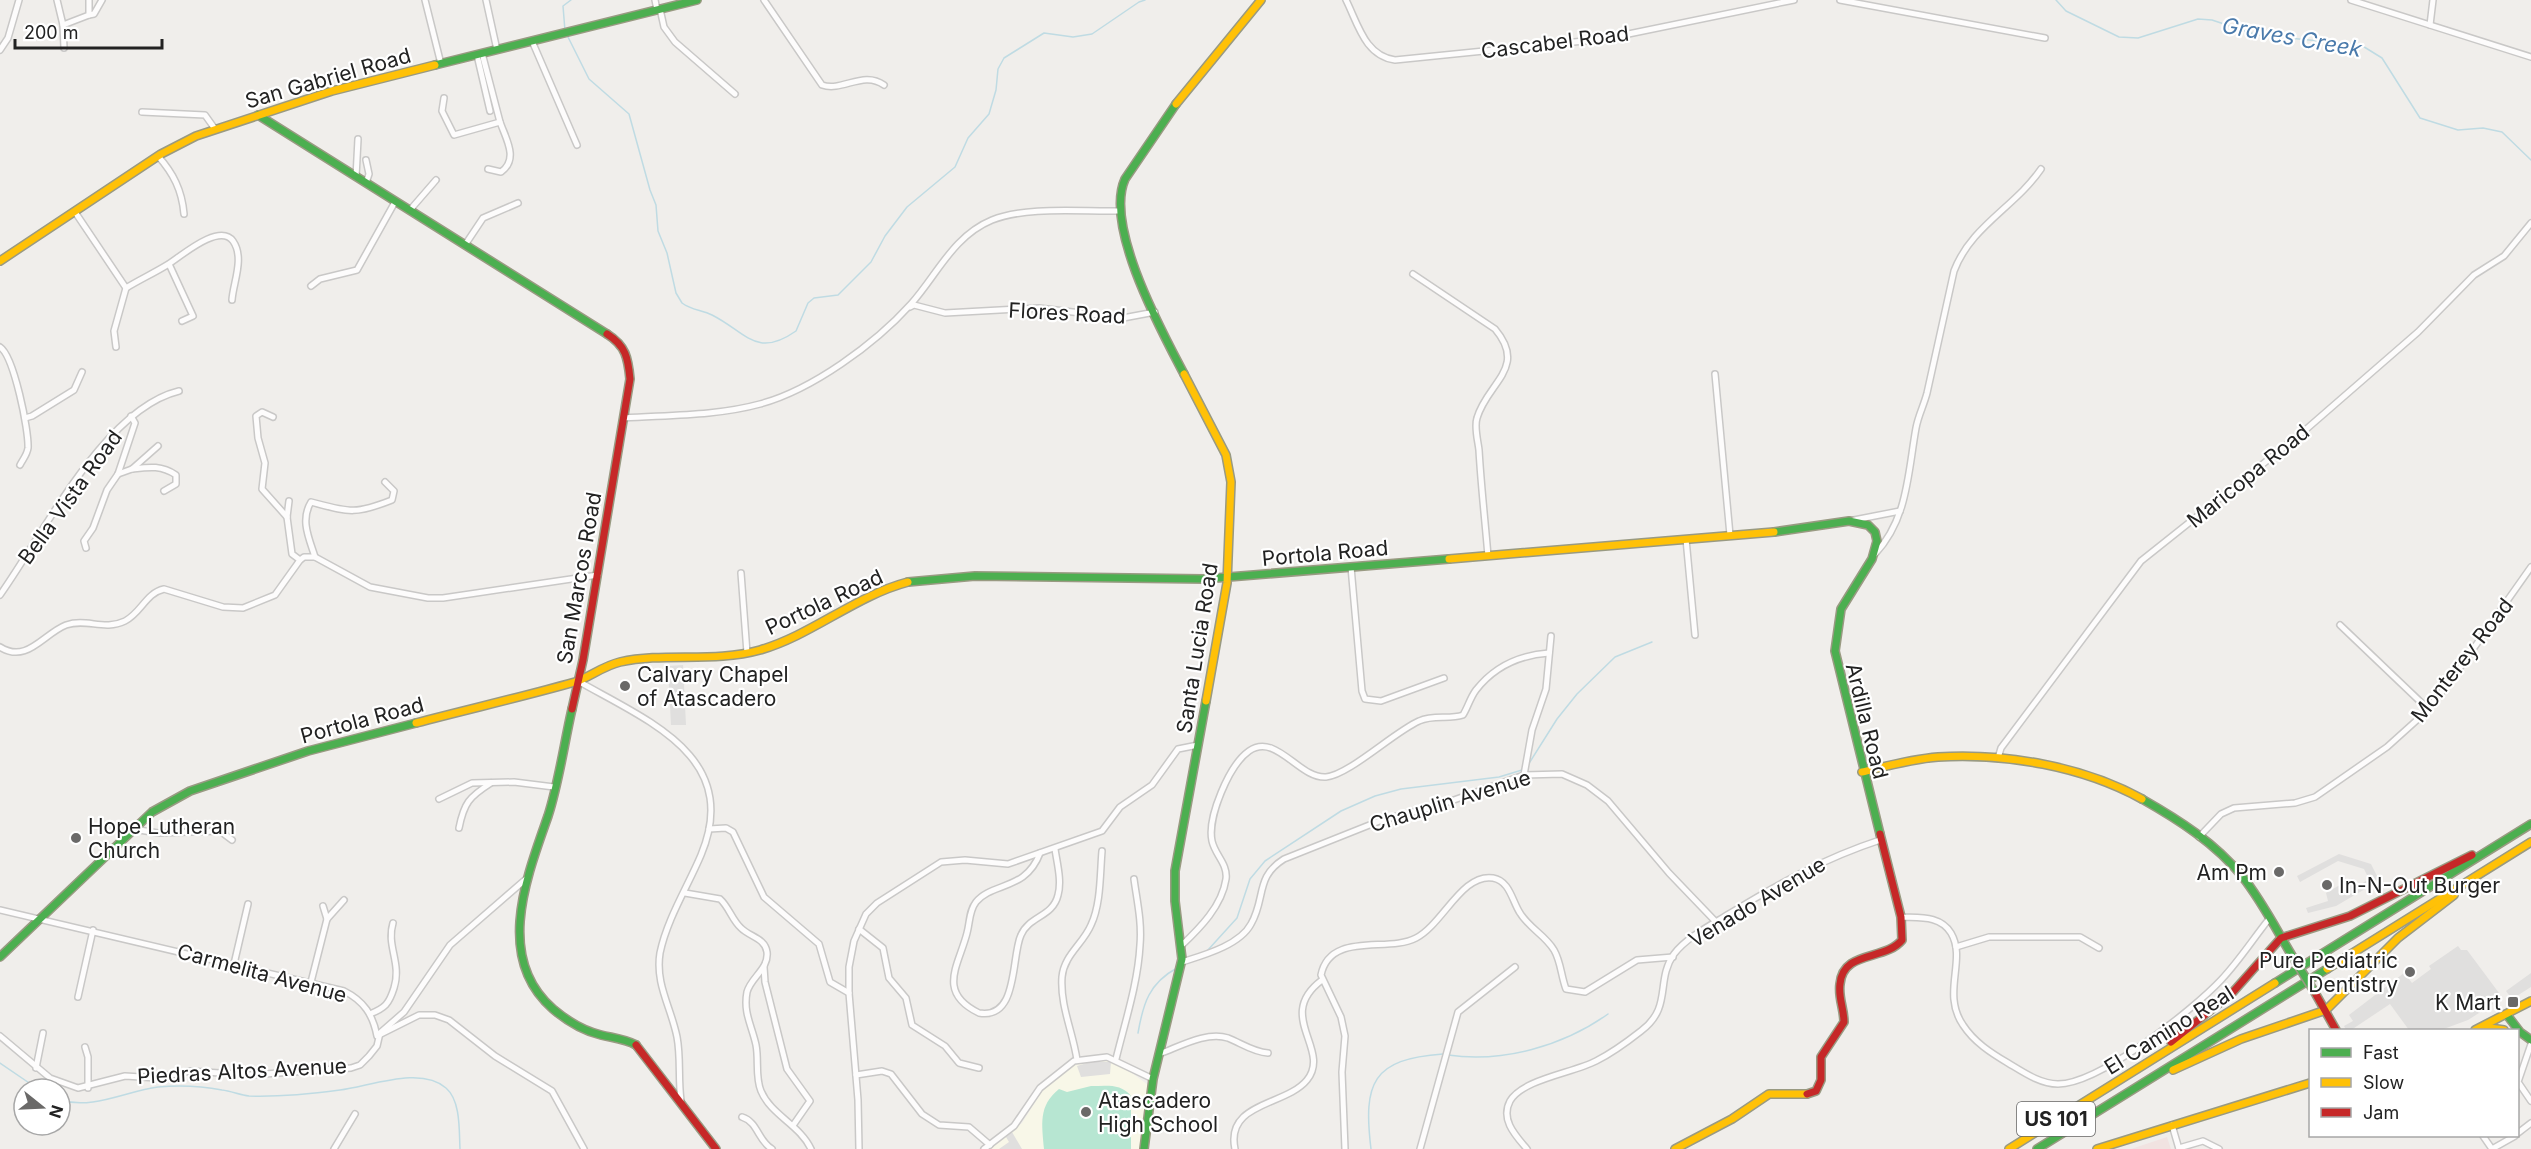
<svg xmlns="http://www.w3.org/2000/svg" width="2531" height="1149" font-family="Inter,sans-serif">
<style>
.commercial{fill:#f1e3e1}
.education{fill:#f8f7e8}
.pitch{fill:#b7e6d2}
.parking{fill:#e0dfde}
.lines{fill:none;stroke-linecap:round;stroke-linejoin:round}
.stream{stroke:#bfdbe3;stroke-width:1.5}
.street-casing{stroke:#c9c8c7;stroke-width:8}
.fast-casing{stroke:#999a82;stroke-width:10}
.slow-casing{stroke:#999a82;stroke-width:10}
.jam-casing{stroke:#999a82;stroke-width:10}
.street{stroke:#fdfcfc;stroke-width:5}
.fast{stroke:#4caf50;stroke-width:7}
.slow{stroke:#ffc107;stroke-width:7}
.jam{stroke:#c62828;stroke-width:7}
.fast-bridge-casing{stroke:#999a82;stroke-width:10;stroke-linecap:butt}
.fast-bridge{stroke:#4caf50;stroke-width:7}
.poi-dot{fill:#6a6968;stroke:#fff;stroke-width:2}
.labels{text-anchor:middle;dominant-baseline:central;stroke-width:4.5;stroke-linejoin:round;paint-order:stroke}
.shield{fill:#fff;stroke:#646464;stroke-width:1.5}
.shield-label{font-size:20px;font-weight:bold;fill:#222}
.street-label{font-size:21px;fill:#222;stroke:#fff}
.poi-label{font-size:21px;fill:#222;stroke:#fff;text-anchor:start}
.water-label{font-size:22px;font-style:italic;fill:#4a7aab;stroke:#fff}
</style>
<rect width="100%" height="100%" fill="#f0eeeb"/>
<polygon class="commercial" points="2167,1137 2171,1149 2131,1149"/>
<polygon class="education" points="1086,1060 1106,1060 1124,1067 1148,1085 1140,1149 989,1149 1022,1123 1048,1082 1065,1069"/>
<path class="pitch" d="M1091,1086C1106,1086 1121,1083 1131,1096V1149H1044C1042,1124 1038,1106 1059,1089L1067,1092Z"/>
<g class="parking">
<polygon points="683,665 686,725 671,725 668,666"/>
<polygon points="2339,854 2371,864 2378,878 2377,882 2336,906 2308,913 2306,908 2328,901 2326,893 2352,878 2358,886 2369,879 2364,869 2338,861 2300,882 2297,876"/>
<polygon points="2458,946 2461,950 2467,950 2499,993 2491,1000 2493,1004 2468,1020 2441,1030 2409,1030 2390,1004 2351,1030 2346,1030 2344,1026 2353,1021 2349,1015 2404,973 2412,983 2431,969 2429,966"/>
<polygon points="2531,973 2531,987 2512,999 2506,991"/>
<polygon points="1090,1062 1111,1062 1110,1074 1081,1077 1077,1066"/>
<polygon points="1012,1132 1022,1149 999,1149 1009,1142 1006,1137"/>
</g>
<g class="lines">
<g class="stream">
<polyline points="2056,0 2066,11 2119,37 2138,38 2198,19 2212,20 2257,35 2361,45 2382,58 2420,118 2458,130 2483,128 2502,132 2531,160"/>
<polyline points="565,31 563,6 571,0"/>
<path d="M567,35L589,79L629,114L650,190L656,205L658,231L667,253L676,293L682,303C691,310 702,310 712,315C746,332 756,359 796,331L808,303L814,298L838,295L871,262L885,236L907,207L955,167L968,138L989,114L996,90L998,69L1004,58L1044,33L1073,37L1092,34L1139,2L1145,0"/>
<polyline points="1528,765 1557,719 1577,694 1615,657 1652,642"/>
<polyline points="1207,951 1237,918 1250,879 1265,861 1341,811 1375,796 1401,789 1499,777 1522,770"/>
<path d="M1138,1033C1143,1004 1149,983 1177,968"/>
<path d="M1448,1055C1503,1063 1563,1046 1608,1014"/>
<polyline points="0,1063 38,1089"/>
<path d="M60,1100C93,1110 126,1091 158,1087C180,1085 201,1086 222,1090C231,1091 240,1095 249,1096C279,1097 310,1094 340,1090C368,1087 421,1065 446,1088C461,1101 459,1131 460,1149"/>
<path d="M1371,1149C1363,1083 1372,1059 1443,1054"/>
</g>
<g class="street-casing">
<g id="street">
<polyline points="57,0 63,25 64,48"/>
<polyline points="425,0 441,64"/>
<polyline points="486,0 497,50"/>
<polyline points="655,0 657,10"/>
<path d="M764,0L822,85C843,92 863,70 884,85"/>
<path d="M1346,0C1358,24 1365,56 1395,60L1604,39L1794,0"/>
<polyline points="1840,0 2045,38"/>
<polyline points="2351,0 2531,57"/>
<polyline points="660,9 664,27 675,42 735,94"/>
<polyline points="89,15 94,14 102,0"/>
<polyline points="63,25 89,15 89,0"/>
<polyline points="2430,25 2433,0"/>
<polyline points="532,41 577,145"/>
<polyline points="0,50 8,38 19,0"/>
<polyline points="477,55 490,111"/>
<polyline points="444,98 442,111 454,135 500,122 482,53"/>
<polyline points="142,112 205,115 215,129"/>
<path d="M158,156C173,173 182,190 184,214"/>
<polyline points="366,160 369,174 366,183"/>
<path d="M488,169L501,172C519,159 506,139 500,122"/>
<polyline points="356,177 358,139"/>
<polyline points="410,210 436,180"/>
<polyline points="75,212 126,288 114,331 116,347"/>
<polyline points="465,245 483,218 518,203"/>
<polyline points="169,264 193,316 182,321"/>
<path d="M1413,274L1495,329C1528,368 1487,383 1477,418C1474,427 1478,441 1479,450C1481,485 1485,520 1488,556"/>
<polyline points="311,286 320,279 357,270 395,202"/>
<path d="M126,288C139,280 154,273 167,265C179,258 219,222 233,241C245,258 233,283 232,300"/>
<polyline points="910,307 914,305 945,313 1039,308 1123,318 1155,312"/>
<path d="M0,347C14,356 29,431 28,448C27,455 23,459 20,465"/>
<polyline points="1715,374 1730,535"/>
<polyline points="273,417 262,412 256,416 258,438 265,463 262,489 287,517"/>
<polyline points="25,418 32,416 74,390 82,372"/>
<path d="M624,418C668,415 716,416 760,404C812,390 875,344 911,304C937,275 953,236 992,220C1027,206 1082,212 1119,211"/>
<path d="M132,469C149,467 161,465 176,475V484L164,491"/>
<polyline points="118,474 132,469 158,446"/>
<polyline points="289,501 287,517 292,554 300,560"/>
<polyline points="1854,520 1900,511"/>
<polyline points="1686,539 1695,635"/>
<polyline points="86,548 84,541 93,528 107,490 118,474 135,423 131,416"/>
<path d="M1875,554C1908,519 1908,472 1916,428C1918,416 1924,405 1927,393C1936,352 1945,311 1954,271C1971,226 2015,207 2041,169"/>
<path d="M315,557C309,538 300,520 311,502C349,512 354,515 392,500L394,491L385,482"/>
<polyline points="1351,567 1362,691 1365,699 1381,701 1444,678"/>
<polyline points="741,573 747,653"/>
<path d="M0,595C43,535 104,409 179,391"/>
<polyline points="2340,625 2428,709"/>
<path d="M0,647C27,664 43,634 66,625C87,618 104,631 125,621C141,613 146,593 164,589L223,607L243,608L275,595L300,560L304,557H315L370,587L428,598H443L598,575"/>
<path d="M578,681C648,721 742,757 701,855C688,886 667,919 660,953C655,984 671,1007 677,1037C681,1058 678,1079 681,1100"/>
<polyline points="1998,758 2001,748 2141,561 2303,432 2418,332 2474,275 2504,256 2531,223"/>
<polyline points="1524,775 1532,730 1546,689 1551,636"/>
<polyline points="439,799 472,783 514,782 554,787"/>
<path d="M459,828C464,803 469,797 491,783"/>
<polyline points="133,829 158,833 220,831 232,840"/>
<polyline points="709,829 726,828 733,832 764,897 819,944 830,982 849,993"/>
<polyline points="2199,837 2221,814 2234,808 2295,803 2315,797 2387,747 2417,720 2447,686 2531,567"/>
<path d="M1040,853C1026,891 992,882 976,902C969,911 970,922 967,933C959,965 936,992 979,1013C1019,1020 1011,956 1021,935C1029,916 1053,917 1058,895C1062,881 1057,863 1055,849"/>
<path d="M685,893L720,899C729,907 732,920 741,928C750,937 765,938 767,952C769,969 751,977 747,992C743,1013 752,1026 756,1045C759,1060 755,1077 761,1091C771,1115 800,1125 811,1149"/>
<polyline points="323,906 327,919"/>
<path d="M0,910L344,991C364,1001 373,1015 377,1036L419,1015H435L449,1020L495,1056L552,1091L584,1149"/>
<path d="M1901,917C1919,918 1940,915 1951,933C1967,960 1941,993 1963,1025C1974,1042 1991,1053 2008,1063C2023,1072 2040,1084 2058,1084C2099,1084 2193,1010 2221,980C2239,961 2253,939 2269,919"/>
<polyline points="859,929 883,948 889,978 906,998 912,1025 945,1046 959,1063 979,1068"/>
<path d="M1181,946C1200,928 1222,906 1226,879C1228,864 1215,855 1212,841C1207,818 1229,765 1249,751C1276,732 1299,779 1326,777C1349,775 1394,732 1419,721C1434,714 1449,720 1463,715C1468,707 1470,698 1476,690C1494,667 1520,655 1549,653"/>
<polyline points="1956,947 1989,937 2080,937 2099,948"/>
<path d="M1182,962C1204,955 1240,945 1251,924C1266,898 1255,877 1284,859L1382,820L1437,806L1524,775L1562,774L1587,785L1608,801L1669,873L1716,922"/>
<polyline points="234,964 248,904"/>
<polyline points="764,967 765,982 787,1069 810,1101 794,1124"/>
<polyline points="311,982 327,919 344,900"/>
<polyline points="78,997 93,930"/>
<path d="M370,1014C385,1008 389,1004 394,988C402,963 386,946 393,923"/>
<polyline points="0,1036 50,1078 78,1088 125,1076 157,1078 190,1071 250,1075 351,1068 360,1065 369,1056 377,1046 380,1033 404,1012 450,945 526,879"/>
<polyline points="2531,1044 2518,1082 2531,1101"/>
<polyline points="85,1047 88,1057 88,1088"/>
<path d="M1159,1054C1179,1047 1206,1031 1228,1038C1241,1043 1253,1052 1268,1053"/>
<path d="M1116,1059C1125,1022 1138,983 1140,945C1142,922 1137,901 1134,879"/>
<path d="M1077,1060C1073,1032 1060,1006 1062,977C1064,955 1083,944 1091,925C1101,904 1100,874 1102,851"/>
<polyline points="36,1068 43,1033"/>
<polyline points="856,1075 882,1071 891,1074 922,1114 939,1125 969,1127 990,1145"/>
<path d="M742,1117C758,1122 758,1141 772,1149"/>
<polyline points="2172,1125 2179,1149"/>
<polyline points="2518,1133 2531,1123"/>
<polyline points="2483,1136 2492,1149 2515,1136"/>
<polyline points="2179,1148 2203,1141 2219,1149"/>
<polyline points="334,1149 355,1114"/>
<polyline points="859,1149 858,1100 849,993 849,967 854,941 866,914 877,903 941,862 965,860 1008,864 1102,831 1120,807 1152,785 1178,749 1198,745"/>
<polyline points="984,1149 1014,1126 1040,1088 1074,1061 1107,1057 1153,1079"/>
<path d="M1235,1149C1225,1102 1286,1106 1307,1080C1332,1049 1274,1016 1322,980"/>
<path d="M1345,1149L1342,1072L1345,1036L1341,1017L1321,975C1330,931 1388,953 1416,938C1443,924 1462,873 1493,878C1510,881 1512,901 1520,913C1529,928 1545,935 1554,950C1561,962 1561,976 1566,989L1585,992L1637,960L1673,957"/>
<polyline points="1420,1149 1458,1012 1515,967"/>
<path d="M1527,1149C1516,1136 1500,1120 1510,1101C1523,1079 1573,1073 1596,1061C1612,1053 1627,1042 1641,1031C1673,1007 1655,981 1674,954C1687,937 1711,925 1729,914C1778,884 1825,858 1880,840"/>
</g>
</g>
<g class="fast-casing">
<g id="fast">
<polyline points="435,65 697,0"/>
<path d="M1176,104L1125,179C1104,226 1161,330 1184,374"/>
<polyline points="258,115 607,334"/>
<polyline points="1774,532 1849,521 1868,525 1875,532 1877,541 1872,559 1841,609 1835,651 1880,834"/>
<polyline points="908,582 975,576 1204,579 1449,559"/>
<path d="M572,709C564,744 559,782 548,816C527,876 494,958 553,1009C566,1020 584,1031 601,1035C613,1038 625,1039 636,1045"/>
<path d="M2142,799C2179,820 2215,843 2242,876C2262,901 2277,931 2294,959"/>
<polyline points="0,957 152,812 190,791 308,751 416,723"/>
<polyline points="2275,983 2531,824"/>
<polyline points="2507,1015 2520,1032 2531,1040"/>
<polyline points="1144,1149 1153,1079 1182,959 1175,901 1175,871 1206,701"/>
<polyline points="2037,1149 2327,969"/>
</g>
</g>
<g class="slow-casing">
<g id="slow">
<polyline points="1176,104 1261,0"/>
<polyline points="0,261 161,154 196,136 332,91 435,65"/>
<polyline points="1184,374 1226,455 1231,482 1227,583 1206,701"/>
<polyline points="1449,559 1774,532"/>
<path d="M416,723C469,709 522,697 575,682C590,677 603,666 620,662C666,652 714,663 760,650C812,635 855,596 908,582"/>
<path d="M1862,772C1887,766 1912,759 1938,757C2006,753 2082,766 2142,799"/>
<polyline points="2327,969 2531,842"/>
<polyline points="2483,1027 2504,1030"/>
<polyline points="2475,1030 2531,1001"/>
<polyline points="2173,1070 2241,1039 2326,1010 2398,938 2454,895"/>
<polyline points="1675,1149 1732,1119 1769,1094 1807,1094"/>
<polyline points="2009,1149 2275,983"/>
<polyline points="2097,1149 2310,1083"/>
</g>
</g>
<g class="jam-casing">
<g id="jam">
<path d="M572,709L583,660L630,379C628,358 626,346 607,334"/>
<polyline points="2314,991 2336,1030"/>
<polyline points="2171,1042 2233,992 2281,938 2350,916 2472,855"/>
<polyline points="636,1045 716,1149"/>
<path d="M1807,1094L1816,1091L1821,1080V1057L1844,1022C1844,1009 1838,997 1840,984C1843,950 1885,961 1902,940L1901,917L1880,834"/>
</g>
</g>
<use href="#street" class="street"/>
<use href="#fast" class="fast"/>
<use href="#slow" class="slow"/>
<use href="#jam" class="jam"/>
<g class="fast-bridge-casing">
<polyline id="fast-bridge" points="2294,959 2314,991"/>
</g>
<use href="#fast-bridge" class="fast-bridge"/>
</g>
<g class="poi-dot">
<circle cx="625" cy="686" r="6"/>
<circle cx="76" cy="838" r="6"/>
<circle cx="2279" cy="872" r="6"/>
<circle cx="2327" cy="885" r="6"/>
<circle cx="2410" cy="972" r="6"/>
<rect x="2507" y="996" width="12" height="12" rx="3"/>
<circle cx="1086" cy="1112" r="6"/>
</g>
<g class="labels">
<rect class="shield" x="2017" y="1102" width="78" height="34" rx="4.5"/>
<g class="shield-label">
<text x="2056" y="1119">US 101</text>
</g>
<g class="street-label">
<text transform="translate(1555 42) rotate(-7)">Cascabel Road</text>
<text transform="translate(328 78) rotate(-16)">San Gabriel Road</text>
<text transform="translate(1067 313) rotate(3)">Flores Road</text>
<text transform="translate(2248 476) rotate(-39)">Maricopa Road</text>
<text transform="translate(70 497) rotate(-54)">Bella Vista Road</text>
<text transform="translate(1325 553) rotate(-5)">Portola Road</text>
<text transform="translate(579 578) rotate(-80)">San Marcos Road</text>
<text transform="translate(824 602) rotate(-25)">Portola Road</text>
<text transform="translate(1197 648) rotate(-81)">Santa Lucia Road</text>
<text transform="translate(2462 660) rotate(-52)">Monterey Road</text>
<text transform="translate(362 720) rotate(-15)">Portola Road</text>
<text transform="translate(1867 721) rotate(76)">Ardilla Road</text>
<text transform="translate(1450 801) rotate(-17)">Chauplin Avenue</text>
<text transform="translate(1757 902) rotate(-31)">Venado Avenue</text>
<text transform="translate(262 973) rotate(15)">Carmelita Avenue</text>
<text transform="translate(2169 1030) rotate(-32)">El Camino Real</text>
<text transform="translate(242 1071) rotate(-3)">Piedras Altos Avenue</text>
</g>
<g class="poi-label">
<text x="637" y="674">Calvary Chapel<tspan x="637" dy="24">of Atascadero</tspan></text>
<text x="88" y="826">Hope Lutheran<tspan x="88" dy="24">Church</tspan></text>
<text x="2267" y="872" text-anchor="end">Am Pm</text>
<text x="2339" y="885">In-N-Out Burger</text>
<text x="2398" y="960" text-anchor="end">Pure Pediatric<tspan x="2398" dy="24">Dentistry</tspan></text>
<text x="2501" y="1002" text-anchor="end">K Mart</text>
<text x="1098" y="1100">Atascadero<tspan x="1098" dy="24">High School</tspan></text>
</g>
<g class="water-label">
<text transform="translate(2292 37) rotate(10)">Graves Creek</text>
</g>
</g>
<rect x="2309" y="1029" width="210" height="108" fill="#ffffff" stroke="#a7a7a7" stroke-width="1.5"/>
<rect x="2321" y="1048" width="30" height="9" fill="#4caf50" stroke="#a7a7a7" stroke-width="1.5"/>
<text x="2363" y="1059" font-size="18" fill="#222222">Fast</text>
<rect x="2321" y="1078" width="30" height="9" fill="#ffc107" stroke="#a7a7a7" stroke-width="1.5"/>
<text x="2363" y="1089" font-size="18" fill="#222222">Slow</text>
<rect x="2321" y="1108" width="30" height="9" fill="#c62828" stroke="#a7a7a7" stroke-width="1.5"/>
<text x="2363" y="1119" font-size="18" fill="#222222">Jam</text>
<g transform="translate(42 1107) rotate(108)"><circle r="28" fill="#ffffff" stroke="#a7a7a7" stroke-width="1.5"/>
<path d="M0-4.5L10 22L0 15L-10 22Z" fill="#6a6968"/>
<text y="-9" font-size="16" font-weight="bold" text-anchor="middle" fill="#222222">N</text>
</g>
<path d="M15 39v9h147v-9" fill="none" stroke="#222222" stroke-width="3"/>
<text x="24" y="39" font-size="18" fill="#222222" stroke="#ffffff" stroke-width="4.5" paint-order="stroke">200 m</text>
</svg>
